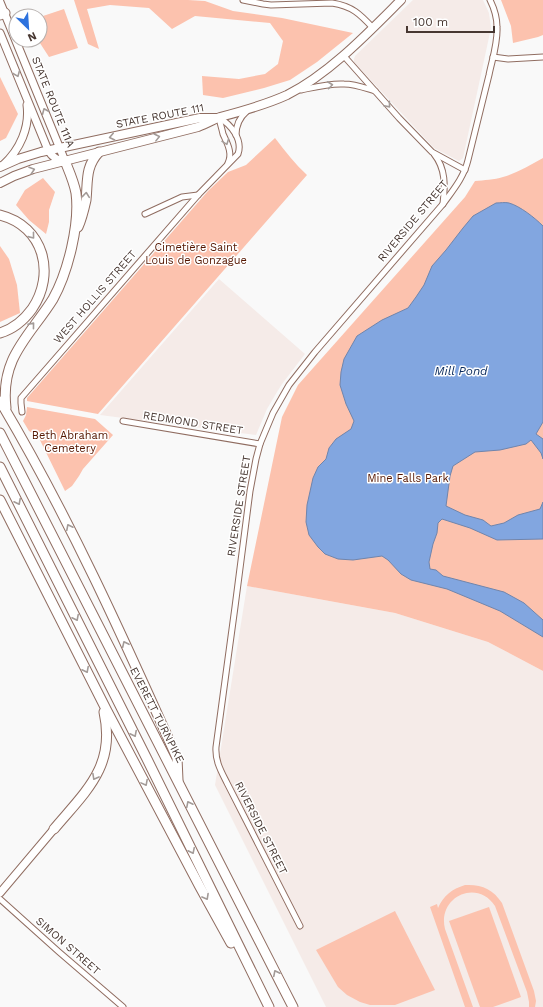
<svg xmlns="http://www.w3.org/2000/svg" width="543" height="1007" font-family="'Work Sans',sans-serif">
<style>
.built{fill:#f5ebe8}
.green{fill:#fcc2ae}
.water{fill:#82a6e0;stroke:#7085ac}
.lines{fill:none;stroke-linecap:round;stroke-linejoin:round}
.street-casing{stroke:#906d61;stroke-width:7}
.secondary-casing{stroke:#906d61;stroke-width:9}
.primary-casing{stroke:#906d61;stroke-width:10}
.highway-casing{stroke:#906d61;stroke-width:11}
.street{stroke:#fff;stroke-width:5}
.secondary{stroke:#fff;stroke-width:7}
.primary{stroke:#fff;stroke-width:8}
.highway{stroke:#fff;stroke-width:9}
.oneway{stroke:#a39b98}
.labels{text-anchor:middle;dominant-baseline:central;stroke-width:3;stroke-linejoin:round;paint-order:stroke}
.street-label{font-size:11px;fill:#473731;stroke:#fff}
.park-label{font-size:11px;fill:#551600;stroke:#fff}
.water-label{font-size:12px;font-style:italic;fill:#07285b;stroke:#fff}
</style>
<rect width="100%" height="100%" fill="#f9f9f9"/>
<g class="built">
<polygon points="413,0 483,0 489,13 491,28 463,158 459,161 434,148 354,62 354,59 355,56"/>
<polygon points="219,279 305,354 282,384 277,392 267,409 256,435 100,415"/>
<polygon points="247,586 395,613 488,642 543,671 543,1007 326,1007 215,785"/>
</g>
<g class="green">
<polygon points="74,0 188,0 205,1 233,11 282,18 353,33 317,62 290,80 264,88 223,98 203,95 202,76 239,79 265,74 278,64 283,41 270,23 195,16 172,29 149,8 110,5 87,9 99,49 88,44"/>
<polygon points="501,0 543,0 543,35 538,37 513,43 511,26"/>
<polygon points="64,9 78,48 49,57 38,40 40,40 40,17"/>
<polygon points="0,77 18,114 6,138 0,141"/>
<path d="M275,138C285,151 295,164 307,175L98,414L27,401V398L208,191L228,172L246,165Z"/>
<path d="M543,158V671L488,642L395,613L247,586L282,417L298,385L465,197L475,181C484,180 494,180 503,177C517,173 530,165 543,158Z"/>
<polygon points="43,178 55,192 49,210 49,222 46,234 29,220 16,205 25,190"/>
<polygon points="0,246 9,259 17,285 20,313 0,322"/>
<polygon points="27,407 95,419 113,435 83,469 79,476 72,486 65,491 38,436 29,431 23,421 26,415"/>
<path d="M465,885C481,884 493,889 502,903L534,991L536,1001L535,1007H529V1002L527,992L495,906C477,878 437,897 445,929L473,1007H465L430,907L437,904L438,908C443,896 452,889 465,885Z"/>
<polygon points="489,907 521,997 493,1007 480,1007 449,921"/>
<polygon points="395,911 435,990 395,1005 370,1005 360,1002 347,995 338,987 316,950"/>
</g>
<path class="water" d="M496,203C500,203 505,202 509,203C520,206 535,218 543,226V422L536,434L543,439V459L541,453L531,440L526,444L500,450L475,452L453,466L450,476L446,506L465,515L483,520L491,526L504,523L518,515L540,509L543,502V539L497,540L470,528L442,519L438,523L437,533L433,544L429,562L430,569L436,570L443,576L504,592L524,603L543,620V637L500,611L447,589L411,580L401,574L388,560L382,556L353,560L338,559L325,554L318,547L309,535L306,522L307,505L313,478L318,467L326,459L329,448L336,439L351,429L354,421L346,404L340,385L341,372L344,359L357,336L382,320L408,308L416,297L424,285L432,266L446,250L463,228L473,216Z"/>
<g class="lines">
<g class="street-casing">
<g id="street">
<path d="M243,0L263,4L271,5L332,3C352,6 360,14 373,28"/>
<polyline points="343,55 399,118 432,152 465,170"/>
<polyline points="493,57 508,59 543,57"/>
<path d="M301,90C315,87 330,83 344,84C355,84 365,88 375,91"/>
<path d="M219,118C220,123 222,129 223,134C227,143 233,153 228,163"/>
<path d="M236,135C236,125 240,117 247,111"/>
<path d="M434,154C446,169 445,186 443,204"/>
<polyline points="145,214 182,197 198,195"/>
<path d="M22,412L21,403V398L198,195L238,154C243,140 231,124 219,118"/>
<polyline points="123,421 260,444"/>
<polyline points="0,899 59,952 123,1007"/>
<path d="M300,926L227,783C221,771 215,761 216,747L235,607L250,491L256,459L260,444L273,413L289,385L315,352L443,204C453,190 464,177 468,160C475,132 482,104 489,75C492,60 498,43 497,27C497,17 494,8 490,0"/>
</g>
</g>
<g class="secondary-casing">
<g id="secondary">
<path d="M0,2L65,161C57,161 52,157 48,150L0,33"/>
<path d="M3,165C20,150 30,127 27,105"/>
<polyline points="0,893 54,829"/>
</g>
</g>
<g class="primary-casing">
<g id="primary">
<polyline points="0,167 18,159 41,152 200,118 216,118"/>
<path d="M0,183L14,176L33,169L198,127C206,124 213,120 220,117C243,111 265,105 287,95C329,74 368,33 401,0"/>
</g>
</g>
<g class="highway-casing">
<g id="highway">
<polyline points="0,15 5,13"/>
<path d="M0,215C44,226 56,274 32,309C24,320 13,329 0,333"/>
<path d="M78,227C82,218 84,209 86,200C88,181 85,167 99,152"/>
<path d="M0,401C68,515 123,637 177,758L178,780"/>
<path d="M6,408C0,357 30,336 53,299C68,272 80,224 76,193C74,182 69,171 65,161"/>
<path d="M0,433C99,624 195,816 293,1007"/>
<polyline points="0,467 147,759 269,1007"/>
<polyline points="0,500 107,711 200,887 231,943"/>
<path d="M54,829C86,791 116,766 104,712"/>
</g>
</g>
<use href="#street" class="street"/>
<use href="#secondary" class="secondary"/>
<use href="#primary" class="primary"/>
<use href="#highway" class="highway"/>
</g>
<defs><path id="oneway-chevron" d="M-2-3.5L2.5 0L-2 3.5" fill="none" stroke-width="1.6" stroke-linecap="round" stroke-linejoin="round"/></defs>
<g class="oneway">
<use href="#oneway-chevron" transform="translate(17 74) rotate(68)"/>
<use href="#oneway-chevron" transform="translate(330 85) rotate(-7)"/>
<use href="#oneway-chevron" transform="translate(388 105) rotate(49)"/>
<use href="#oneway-chevron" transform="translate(45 111) rotate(-113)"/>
<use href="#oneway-chevron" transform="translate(112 137) rotate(168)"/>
<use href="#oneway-chevron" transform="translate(157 137) rotate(-14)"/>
<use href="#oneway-chevron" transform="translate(226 142) rotate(70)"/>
<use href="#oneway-chevron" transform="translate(32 170) rotate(-18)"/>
<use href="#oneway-chevron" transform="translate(86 195) rotate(-84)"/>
<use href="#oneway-chevron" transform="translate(32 236) rotate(51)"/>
<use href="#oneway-chevron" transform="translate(32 325) rotate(-51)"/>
<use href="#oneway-chevron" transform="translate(18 502) rotate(63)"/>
<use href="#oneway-chevron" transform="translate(69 527) rotate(-117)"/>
<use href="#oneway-chevron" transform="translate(76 618) rotate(63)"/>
<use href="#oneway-chevron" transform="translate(125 644) rotate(-115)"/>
<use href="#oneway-chevron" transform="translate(86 670) rotate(63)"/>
<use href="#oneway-chevron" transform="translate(134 734) rotate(63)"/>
<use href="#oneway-chevron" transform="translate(95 777) rotate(119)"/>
<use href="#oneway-chevron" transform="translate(145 783) rotate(62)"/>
<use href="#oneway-chevron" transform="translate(189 804) rotate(-117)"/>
<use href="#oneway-chevron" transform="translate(192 851) rotate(64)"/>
<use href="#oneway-chevron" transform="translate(206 897) rotate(61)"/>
<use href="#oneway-chevron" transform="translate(276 973) rotate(-117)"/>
</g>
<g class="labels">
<g class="street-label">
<text transform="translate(53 102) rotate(68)">STATE ROUTE 111A</text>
<text transform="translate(160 116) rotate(-11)">STATE ROUTE 111</text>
<text transform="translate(413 221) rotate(-50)">RIVERSIDE STREET</text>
<text transform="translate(95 297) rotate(-49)">WEST HOLLIS STREET</text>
<text transform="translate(193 423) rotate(9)">REDMOND STREET</text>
<text transform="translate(239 506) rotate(-81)">RIVERSIDE STREET</text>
<text transform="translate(157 715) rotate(63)">EVERETT TURNPIKE</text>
<text transform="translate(261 828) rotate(63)">RIVERSIDE STREET</text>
<text transform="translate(68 946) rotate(41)">SIMON STREET</text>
</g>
<g class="park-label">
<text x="196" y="247">Cimetière Saint<tspan x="196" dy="13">Louis de Gonzague</tspan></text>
<text x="70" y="435">Beth Abraham<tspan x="70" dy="13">Cemetery</tspan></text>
<text x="408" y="478">Mine Falls Park</text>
</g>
<g class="water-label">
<text x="461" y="371">Mill Pond</text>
</g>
</g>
<g transform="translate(28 28) rotate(155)"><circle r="19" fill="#ffffff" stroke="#b5afad"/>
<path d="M0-3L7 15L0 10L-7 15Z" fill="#2d72de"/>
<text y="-6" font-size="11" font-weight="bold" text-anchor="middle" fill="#473731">N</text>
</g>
<path d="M407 26v6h87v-6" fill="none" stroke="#473731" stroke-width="2"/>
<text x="413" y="26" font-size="12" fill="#473731" stroke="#ffffff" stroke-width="3" paint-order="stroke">100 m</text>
</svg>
